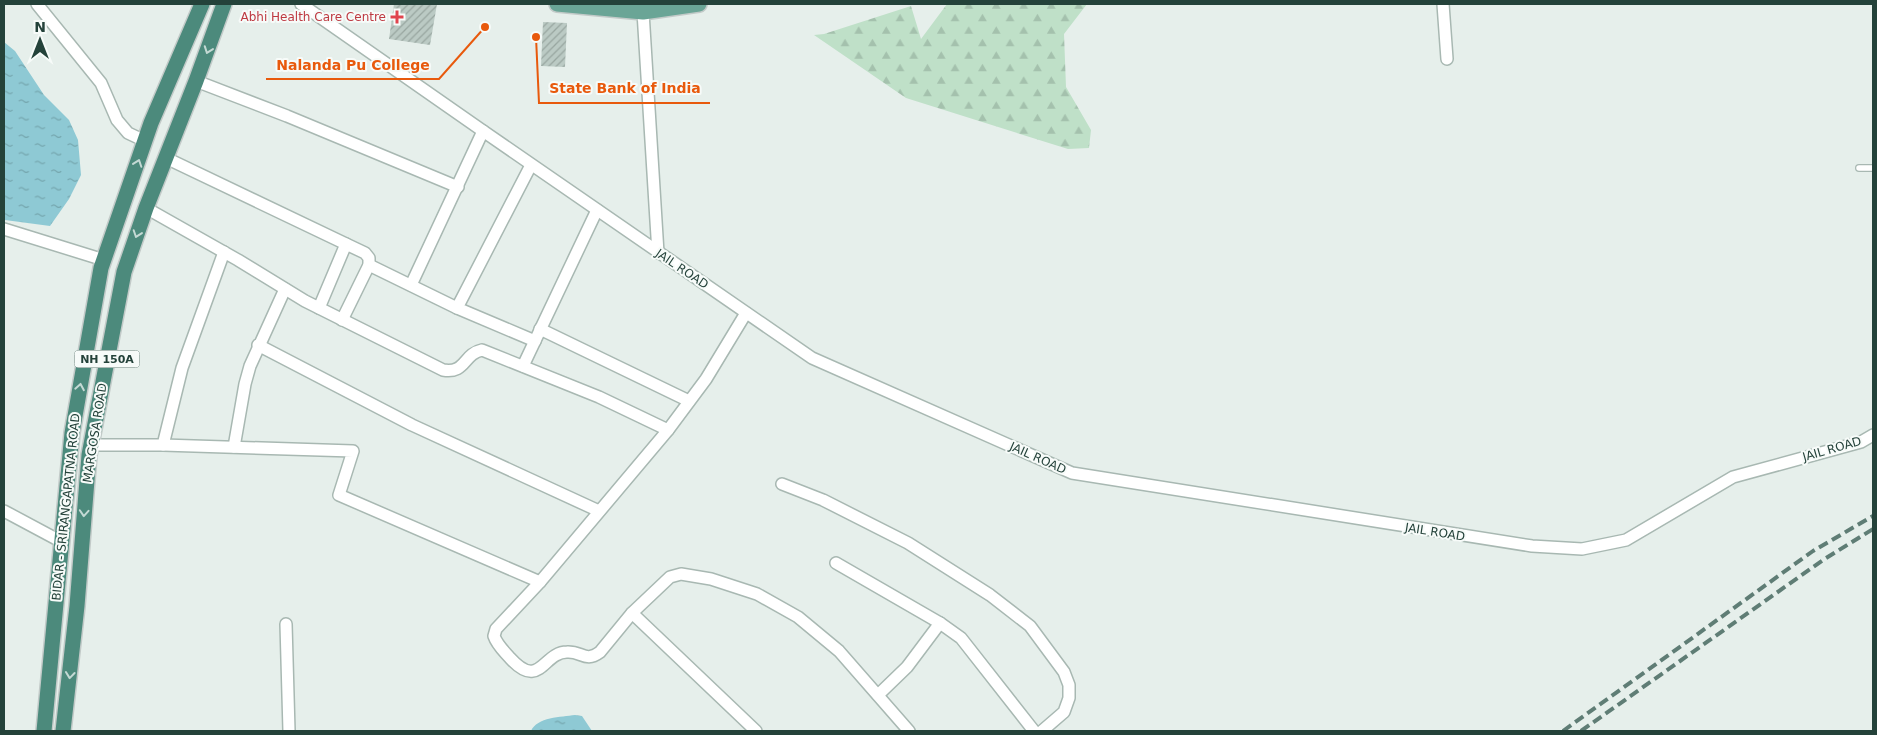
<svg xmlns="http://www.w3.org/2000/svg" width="1877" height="735" font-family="'DejaVu Sans',sans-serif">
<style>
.forest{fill:url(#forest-firs)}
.water{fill:url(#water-ripples)}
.building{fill:url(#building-hatch)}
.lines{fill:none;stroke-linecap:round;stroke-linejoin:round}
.service-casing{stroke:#a8b8b2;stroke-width:8}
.minor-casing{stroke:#a8b8b2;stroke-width:14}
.primary-casing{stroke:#c2cac8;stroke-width:18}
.trunk-casing{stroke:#c2cac8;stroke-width:18}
.service{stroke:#fff;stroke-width:5.5}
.minor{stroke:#fff;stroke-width:11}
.primary{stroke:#6aa596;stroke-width:15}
.trunk{stroke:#4c8a7c;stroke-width:15}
.rail{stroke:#5f7d75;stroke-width:4;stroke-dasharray:10 5;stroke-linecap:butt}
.oneway{stroke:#c4d9d4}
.health-dot{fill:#e0444e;stroke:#f7fbf9;stroke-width:2}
.labels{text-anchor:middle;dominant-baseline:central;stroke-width:4;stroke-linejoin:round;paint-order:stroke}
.shield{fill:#f7fbf9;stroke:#637a73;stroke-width:1}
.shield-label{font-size:11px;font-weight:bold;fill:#24423a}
.health-label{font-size:12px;fill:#be3a42;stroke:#f7fbf9;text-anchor:end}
.street-label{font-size:12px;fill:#24423a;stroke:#f7fbf9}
.leader{fill:none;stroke:#e8590c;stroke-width:2}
.callout-dot{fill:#e8590c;stroke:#f7fbf9;stroke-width:2}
.callout-label{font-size:14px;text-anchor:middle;font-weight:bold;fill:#e8590c;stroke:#f7fbf9;stroke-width:4;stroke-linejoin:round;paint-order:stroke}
</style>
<defs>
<pattern id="forest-firs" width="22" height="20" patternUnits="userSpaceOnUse" patternTransform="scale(1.25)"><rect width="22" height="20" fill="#bfe0c8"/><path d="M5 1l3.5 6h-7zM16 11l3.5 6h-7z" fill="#a4c1ad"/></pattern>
<pattern id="water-ripples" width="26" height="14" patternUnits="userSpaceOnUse" patternTransform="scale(1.25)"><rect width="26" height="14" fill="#8ec9d4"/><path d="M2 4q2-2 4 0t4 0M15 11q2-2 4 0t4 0" fill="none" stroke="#74a5ad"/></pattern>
<pattern id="building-hatch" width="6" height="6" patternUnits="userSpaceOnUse" patternTransform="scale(1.25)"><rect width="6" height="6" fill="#bbcac4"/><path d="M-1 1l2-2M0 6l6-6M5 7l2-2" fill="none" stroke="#98a6a0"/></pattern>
</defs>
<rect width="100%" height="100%" fill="#e6efeb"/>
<polygon class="forest" points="947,4 1087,4 1064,34 1066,87 1091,130 1089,148 1068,149 906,98 814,35 824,34 911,6 921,39"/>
<g class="water">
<polygon points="4,42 15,51 44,95 69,120 78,140 81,175 69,199 50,226 5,220 4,218"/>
<path d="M575,715L582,716L592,731H531C537,717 561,717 575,715Z"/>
</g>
<g class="building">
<polygon points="394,4 437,4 430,45 389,39"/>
<polygon points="543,22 567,23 565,67 541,66"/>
</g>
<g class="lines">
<g class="service-casing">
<polyline id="service" points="1859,168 1873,168"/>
</g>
<g class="minor-casing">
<g id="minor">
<polyline points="37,4 101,83 117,120 128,133 145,141"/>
<polyline points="301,4 483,131 812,358 1072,473 1532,546 1582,549 1626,540 1733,477 1861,442 1873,435"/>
<polyline points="1443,4 1447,59"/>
<polyline points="643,12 658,253"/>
<polyline points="196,81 287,116 458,187"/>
<polyline points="166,158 346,244 319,308"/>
<polyline points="531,165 457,308 535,341"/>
<path d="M146,208L238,260L305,301L443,370C466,374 463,354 482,350L599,397L668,430L706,379L746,313"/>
<polyline points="4,229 104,260"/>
<polyline points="369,265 457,308"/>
<polyline points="411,285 483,131"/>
<polyline points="342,320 369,265 369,258 365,253 346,244"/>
<polyline points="540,329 689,401"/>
<polyline points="258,345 412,425 599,511"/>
<polyline points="523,366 597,210"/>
<path d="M668,430L540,582L496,629L494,636C497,645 504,651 510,658C540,691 543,652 567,652C582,651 585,663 600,652L632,613L670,577L681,574L711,579L757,594L798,617L839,651L909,731"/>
<polyline points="91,445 163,445 182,368 224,252"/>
<polyline points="163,445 353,451 339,495 540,582"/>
<polyline points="234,447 245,384 250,366 285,289"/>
<polyline points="782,484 823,500 908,543 990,595 1030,626 1064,672 1069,685 1069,698 1064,712 1042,731"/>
<polyline points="4,511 62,542"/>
<polyline points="836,563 940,623 961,638 1034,731"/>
<polyline points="632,613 756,731"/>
<polyline points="286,624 289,731"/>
<polyline points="878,695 907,667 940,623"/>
</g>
</g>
<g class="primary-casing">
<polyline id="primary" points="557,4 643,12 699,4"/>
</g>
<g class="trunk-casing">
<g id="trunk">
<polyline points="44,731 72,433 101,268 151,123 202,4"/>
<polyline points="63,731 77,606 89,455 124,272 146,208 196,81 224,4"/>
</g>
</g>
<use href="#service" class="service"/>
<use href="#minor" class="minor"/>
<use href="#primary" class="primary"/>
<use href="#trunk" class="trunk"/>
<g class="rail">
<polyline points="1563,731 1813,551 1873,516"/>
<polyline points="1581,731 1823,560 1873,529"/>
</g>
</g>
<defs><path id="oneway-chevron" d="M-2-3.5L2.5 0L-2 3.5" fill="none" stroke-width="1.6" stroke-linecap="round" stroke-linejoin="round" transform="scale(1.25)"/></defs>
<g class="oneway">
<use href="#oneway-chevron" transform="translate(208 50) rotate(110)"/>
<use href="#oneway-chevron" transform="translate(138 163) rotate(-71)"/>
<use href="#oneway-chevron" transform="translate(137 234) rotate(109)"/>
<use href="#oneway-chevron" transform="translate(80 387) rotate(-80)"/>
<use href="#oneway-chevron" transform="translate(84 513) rotate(94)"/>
<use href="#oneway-chevron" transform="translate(70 675) rotate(96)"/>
</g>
<path class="health-dot" d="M394.5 9.5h5v5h5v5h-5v5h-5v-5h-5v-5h5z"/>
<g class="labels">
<rect class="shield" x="74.5" y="350.5" width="65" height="17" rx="4"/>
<g class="shield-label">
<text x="107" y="359">NH 150A</text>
</g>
<g class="health-label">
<text x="386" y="17">Abhi Health Care Centre</text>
</g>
<g class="street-label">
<text transform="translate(682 269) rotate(34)">JAIL ROAD</text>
<text transform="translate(95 433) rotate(-81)">MARGOSA ROAD</text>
<text transform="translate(1832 449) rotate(-16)">JAIL ROAD</text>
<text transform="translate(1038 458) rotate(24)">JAIL ROAD</text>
<text transform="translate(66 507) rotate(-84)">BIDAR - SRIRANGAPATNA ROAD</text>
<text transform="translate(1435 532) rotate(9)">JAIL ROAD</text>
</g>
</g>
<path class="leader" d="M485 27L439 79H266M536 37L539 103H710"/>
<g class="callout-dot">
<circle cx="485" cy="27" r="5"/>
<circle cx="536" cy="37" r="5"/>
</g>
<g class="callout-label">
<text x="353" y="70">Nalanda Pu College</text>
<text x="625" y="93">State Bank of India</text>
</g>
<rect width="1877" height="735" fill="none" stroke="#24423a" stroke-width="10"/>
<g transform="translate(40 40)" stroke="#f7fbf9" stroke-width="4" paint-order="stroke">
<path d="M0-4L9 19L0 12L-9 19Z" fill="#24423a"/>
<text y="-8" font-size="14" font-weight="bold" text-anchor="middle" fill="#24423a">N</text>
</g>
</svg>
